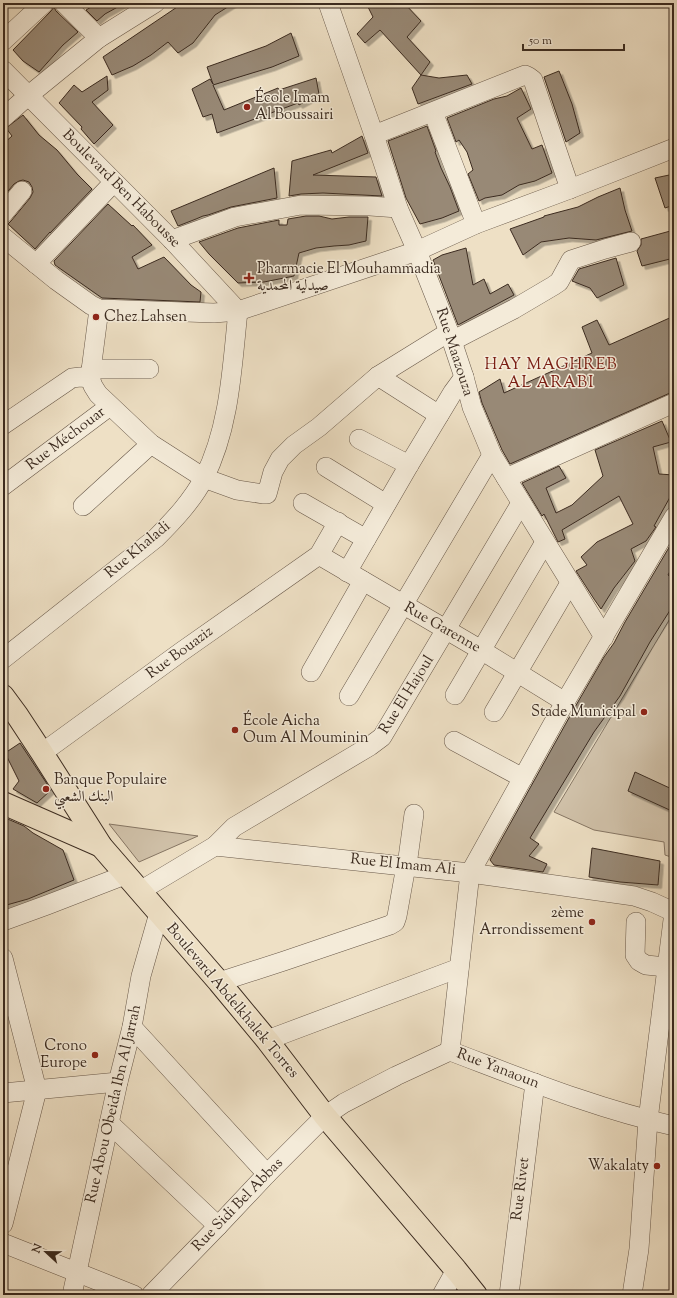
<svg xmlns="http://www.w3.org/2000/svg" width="677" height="1298" font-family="'Sorts Mill Goudy',Amiri,serif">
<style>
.green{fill:#d0c1a9;stroke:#867664}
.building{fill:#988976;stroke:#3b2b20;filter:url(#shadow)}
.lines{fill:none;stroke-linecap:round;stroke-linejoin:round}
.minor-casing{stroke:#685849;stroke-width:20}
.major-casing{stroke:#3b2b20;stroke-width:24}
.minor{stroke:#f4ebd9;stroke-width:19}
.major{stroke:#eee0c5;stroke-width:22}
.poi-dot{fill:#8f2418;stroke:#f4ebd9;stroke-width:1.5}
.labels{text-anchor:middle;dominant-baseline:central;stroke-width:3;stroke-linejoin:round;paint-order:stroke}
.poi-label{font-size:15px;fill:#3b2b20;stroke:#f4ebd9;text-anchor:start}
.street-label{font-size:15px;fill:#3b2b20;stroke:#f4ebd9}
.neighbourhood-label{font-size:16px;letter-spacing:1px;fill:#7a1f14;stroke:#f4ebd9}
</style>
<defs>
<filter id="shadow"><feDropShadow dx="3.5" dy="3.5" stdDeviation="0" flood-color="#0004"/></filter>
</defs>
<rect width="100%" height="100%" fill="#eee0c5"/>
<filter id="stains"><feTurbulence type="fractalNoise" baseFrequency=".005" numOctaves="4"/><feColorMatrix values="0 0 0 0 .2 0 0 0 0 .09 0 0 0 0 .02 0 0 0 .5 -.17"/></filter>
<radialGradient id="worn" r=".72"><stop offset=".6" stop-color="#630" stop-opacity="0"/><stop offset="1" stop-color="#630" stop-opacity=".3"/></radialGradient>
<g class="green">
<polygon points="674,612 674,858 665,855 664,842 594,830 554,812"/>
<polygon points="109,824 198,836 139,862"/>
</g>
<g class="building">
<polygon points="98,3 125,3 105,14 97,21 86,10"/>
<polygon points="183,3 234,3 215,15 193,43 178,53 168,42 151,55 133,66 112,75 103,57"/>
<polygon points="366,3 404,3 421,21 407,37 430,62 421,75 380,30 365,43 357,34 373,17"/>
<polygon points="54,7 56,11 78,32 63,45 39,72 23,61 13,50 51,11"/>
<polygon points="291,33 299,56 272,67 213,85 224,110 278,88 279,90 316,78 319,94 299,105 298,103 217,133 212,114 203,117 192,89 210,79 213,84 207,67 266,46"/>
<polygon points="559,71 572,104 580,133 566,142 544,77"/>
<polygon points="421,75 439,78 467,75 472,84 418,104 412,88"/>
<polygon points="107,76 108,90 92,102 113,125 94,144 81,129 82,127 59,103 74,85 82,92"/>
<polygon points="521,88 531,109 517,118 532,149 542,145 552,173 535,181 519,185 502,195 485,198 479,201 468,174 473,170 467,152 459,140 456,142 447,118 494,99 507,96"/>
<polygon points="23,115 39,135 57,150 77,174 92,189 50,233 50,232 35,249 8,224 11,221 30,198 33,192 32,187 29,182 23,180 19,181 14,184 3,197 3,144 12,136 6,128"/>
<polygon points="427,126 436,151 435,152 441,168 450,187 459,211 442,218 420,224 406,198 388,141"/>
<polygon points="362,136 368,153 313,175 376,177 382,196 323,193 301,194 289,196 292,161 331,150 332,153"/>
<polygon points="274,168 277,198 231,207 208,215 203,216 196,219 178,226 171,211"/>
<polygon points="674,174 674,205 665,208 655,178"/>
<polygon points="620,188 625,210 632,231 596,240 569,238 541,242 523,255 510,229 544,217 544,216 578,207 598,197"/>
<polygon points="108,204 132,226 133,225 152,245 132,257 138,269 164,257 191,285 201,292 200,302 102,298 55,265 54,261"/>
<polygon points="306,216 319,216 332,219 349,217 368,217 366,241 349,245 334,246 316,248 299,253 294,276 264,282 238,283 209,254 199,242 238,228 279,220 279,225 287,225 288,219"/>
<polygon points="674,230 674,258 642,266 637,251 641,245 641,239"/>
<polygon points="466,248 473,285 484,279 490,294 508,284 514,295 458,325 433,260 442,255"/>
<polygon points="616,258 624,285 597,298 590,288 572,281 579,269"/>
<polygon points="674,316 674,392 670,393 510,464 502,450 482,403 479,392 500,379 504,393 592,353 582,327 597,320 609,345"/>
<polygon points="662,421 671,442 653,447 659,474 674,475 674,490 654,526 656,527 646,541 631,549 635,561 614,588 601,609 594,599 576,571 587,565 581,557 597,542 633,524 619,496 562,530 565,539 558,542 544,514 542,516 522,483 559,466 566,478 546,488 556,513 572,505 603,476 595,450"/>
<polygon points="674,539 674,564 668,575 674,580 674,604 650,642 620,696 594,732 530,838 539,844 529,856 547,864 543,872 494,865 490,860 575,707 604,657 614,643 625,622"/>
<polygon points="20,743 51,790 37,803 13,789 19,781 5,753"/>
<polygon points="635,772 674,790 674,812 628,791"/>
<polygon points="3,817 24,826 33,833 63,850 74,880 28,899 3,906"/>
<polygon points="592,848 660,861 658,885 620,882 589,877"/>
</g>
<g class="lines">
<g class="minor-casing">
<g id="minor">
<polyline points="64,3 99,38"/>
<polyline points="328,3 374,135 398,208 417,251 449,332 464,377 472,407 492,455 604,637"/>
<polyline points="3,41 44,3"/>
<polyline points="3,70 172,240 238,311"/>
<polyline points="433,112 476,224"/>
<polyline points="3,118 29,95 99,38 155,3"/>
<polyline points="374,135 525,75 529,77 533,80 570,189"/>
<polyline points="3,214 22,191"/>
<polyline points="3,237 56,280 91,305 99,309 214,313 238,311 417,251 476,224 570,189 674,148"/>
<polyline points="172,240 235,217 301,205 370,206 398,208"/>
<polyline points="36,264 114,182"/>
<polyline points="99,309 90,378 93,386 98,394 151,444 204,478 237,490 264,494 267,494 273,472 280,459 294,445 319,427 378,376 449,332"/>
<polyline points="452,341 514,309 553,286 559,282 571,260 605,249 631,242"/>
<polyline points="91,369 149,369"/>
<polyline points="378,376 439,415"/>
<polyline points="3,425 72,378 80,377 90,378"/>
<polyline points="359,439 409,465"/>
<polyline points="326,467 386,504"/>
<polyline points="506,478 674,403"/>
<polyline points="3,486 110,406"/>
<polyline points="303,503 366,539"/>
<polyline points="83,506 151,444"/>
<polyline points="319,555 481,650 565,702"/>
<polyline points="347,572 409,465 453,392 464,377"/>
<path d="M3,659L156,538C174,520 192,501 204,478C230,427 232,367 238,311"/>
<polyline points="311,672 363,581"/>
<polyline points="455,695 545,542"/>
<polyline points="349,696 492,455"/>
<polyline points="494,712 570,583"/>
<polyline points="454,741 523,778"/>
<polyline points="42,753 181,652 319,555 338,522"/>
<polyline points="215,846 470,873 634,896 652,902 674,912"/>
<polyline points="140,891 215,846 234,827 370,746 382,737 521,503"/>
<polyline points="3,921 47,905 125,875"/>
<polyline points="636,922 635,955 639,961 646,965 666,967"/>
<polyline points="3,958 37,1090 3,1224"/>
<polyline points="219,982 284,961 390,925 395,922 397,916 406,866 408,858 414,814"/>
<polyline points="132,1027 267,1174"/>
<polyline points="267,1040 459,968"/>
<polyline points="450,1051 470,873 565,702 674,517"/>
<path d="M450,1051C524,1079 597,1109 674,1126"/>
<polyline points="3,1093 118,1082"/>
<polyline points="109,1123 218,1226"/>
<polyline points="3,1243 134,1295"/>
<polyline points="72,1295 118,1082 132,1027 141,976 159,913"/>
<polyline points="151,1295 218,1226 267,1174 325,1116 344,1103 396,1076 450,1051"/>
<polyline points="442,1295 456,1270"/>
<polyline points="509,1295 535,1083"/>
<polyline points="632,1295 639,1249 648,1120 674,912"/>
</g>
</g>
<g class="major-casing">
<g id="major">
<polyline points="3,696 17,715 42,753 101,846 219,982 267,1040 325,1116 456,1270 476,1295"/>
<polyline points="3,803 101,846"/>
</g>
</g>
<use href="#minor" class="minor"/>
<use href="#major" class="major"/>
</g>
<g class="poi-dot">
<circle cx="247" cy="107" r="4"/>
<path d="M247 272h4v4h4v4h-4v4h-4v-4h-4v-4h4z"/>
<circle cx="96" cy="317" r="4"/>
<circle cx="644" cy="712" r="4"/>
<circle cx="235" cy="730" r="4"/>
<circle cx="46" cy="789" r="4"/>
<circle cx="592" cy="922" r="4"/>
<circle cx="95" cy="1055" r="4"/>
<circle cx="657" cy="1166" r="4"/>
</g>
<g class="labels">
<g class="poi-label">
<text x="255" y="98">École Imam<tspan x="255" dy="17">Al Boussairi</tspan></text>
<text x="257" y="269">Pharmacie El Mouhammadia<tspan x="257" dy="17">صيدلية المحمدية</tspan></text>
<text x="104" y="317">Chez Lahsen</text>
<text x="636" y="712" text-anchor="end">Stade Municipal</text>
<text x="243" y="721">École Aicha<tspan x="243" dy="17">Oum Al Mouminin</tspan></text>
<text x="54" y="780">Banque Populaire<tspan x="54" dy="17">البنك الشعبي</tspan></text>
<text x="584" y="913" text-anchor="end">2ème<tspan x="584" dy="17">Arrondissement</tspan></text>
<text x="87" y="1046" text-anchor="end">Crono<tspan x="87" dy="17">Europe</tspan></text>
<text x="649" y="1166" text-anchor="end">Wakalaty</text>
</g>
<g class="street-label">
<text transform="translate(121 189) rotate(45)">Boulevard Ben Habousse</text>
<text transform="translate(454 352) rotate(72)">Rue Maazouza</text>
<text transform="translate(66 439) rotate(-37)">Rue Méchouar</text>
<text transform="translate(138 550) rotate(-40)">Rue Khaladi</text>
<text transform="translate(442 628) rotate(30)">Rue Garenne</text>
<text transform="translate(180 653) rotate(-36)">Rue Bouaziz</text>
<text transform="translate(407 695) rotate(-58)">Rue El Hajoul</text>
<text transform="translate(403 865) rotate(6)">Rue El Imam Ali</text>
<text transform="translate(232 1001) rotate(50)">Boulevard Abdelkhalek Torres</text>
<text transform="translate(498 1069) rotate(21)">Rue Yanaoun</text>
<text transform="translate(114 1104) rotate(-77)">Rue Abou Obeida Ibn Al Jarrah</text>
<text transform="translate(521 1189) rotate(-83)">Rue Rivet</text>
<text transform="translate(238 1205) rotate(-46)">Rue Sidi Bel Abbas</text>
</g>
<g class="neighbourhood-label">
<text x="551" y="365">HAY MAGHREB<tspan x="551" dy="18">AL ARABI</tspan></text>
</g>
</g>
<rect width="677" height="1298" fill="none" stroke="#eee0c5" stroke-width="16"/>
<rect x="4" y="4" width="669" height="1290" fill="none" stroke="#3b2b20" stroke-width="2"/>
<rect x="8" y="8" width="661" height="1282" fill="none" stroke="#3b2b20"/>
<g transform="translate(46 1252) rotate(292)" stroke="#f4ebd9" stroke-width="3" paint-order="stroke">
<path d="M0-3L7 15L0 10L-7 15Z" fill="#3b2b20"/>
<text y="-6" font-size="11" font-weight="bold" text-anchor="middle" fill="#3b2b20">N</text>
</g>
<path d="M523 44v6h101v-6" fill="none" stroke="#3b2b20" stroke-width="2"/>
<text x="529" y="44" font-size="12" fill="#3b2b20" stroke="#f4ebd9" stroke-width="3" paint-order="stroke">50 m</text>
<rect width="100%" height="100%" filter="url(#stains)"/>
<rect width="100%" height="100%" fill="url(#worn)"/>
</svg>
